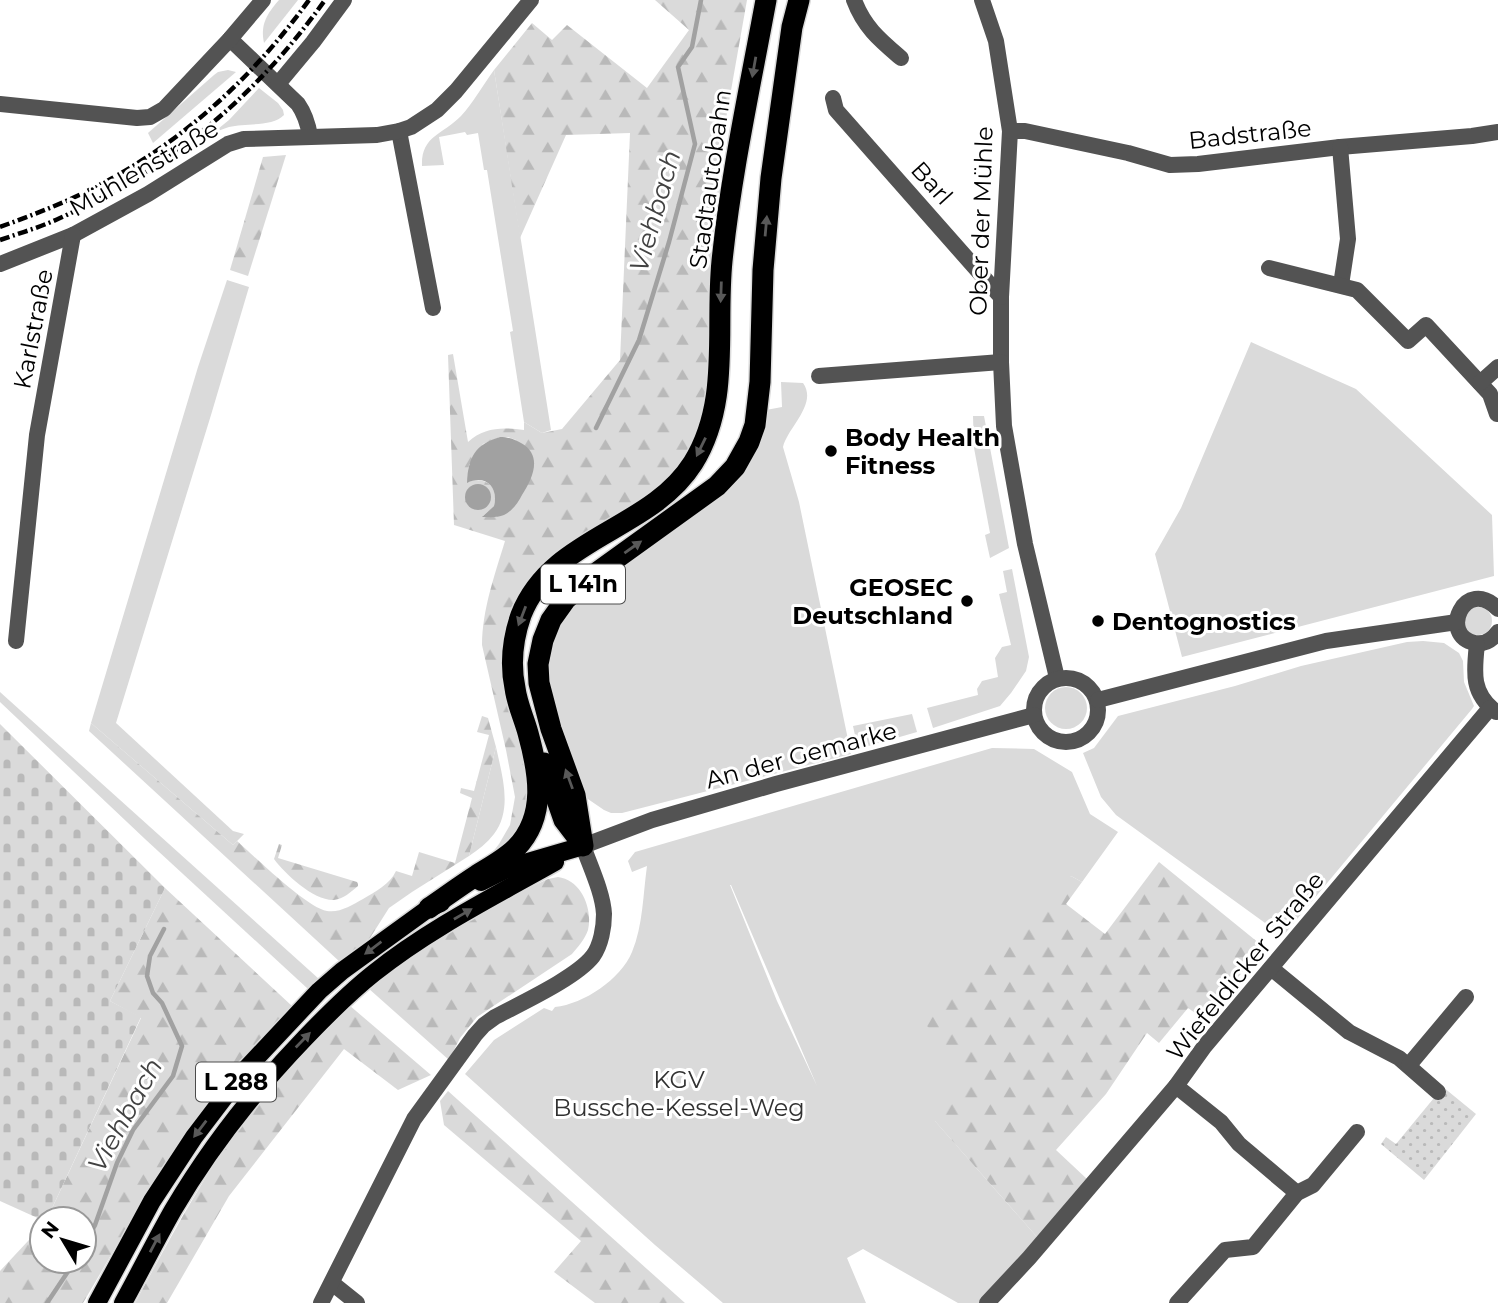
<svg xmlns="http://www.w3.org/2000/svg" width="1498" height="1303" font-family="Montserrat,sans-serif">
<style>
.green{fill:#dadada;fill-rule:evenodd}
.forest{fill:url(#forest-firs);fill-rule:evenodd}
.cemetery{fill:url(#cemetery-stones)}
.park{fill:url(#park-dots)}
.water{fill:#a1a1a1}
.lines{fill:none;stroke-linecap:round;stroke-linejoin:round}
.stream{stroke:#a1a1a1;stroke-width:4.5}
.major-casing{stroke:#dbdbdb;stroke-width:21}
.highway-casing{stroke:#dbdbdb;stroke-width:24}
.minor{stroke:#535353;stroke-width:16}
.major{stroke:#000;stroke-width:18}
.highway{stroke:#000;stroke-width:21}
.rail{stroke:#000;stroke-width:4.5;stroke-dasharray:10 3.5 2 3.5;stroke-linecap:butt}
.oneway{fill:#595959}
.poi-dot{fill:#000;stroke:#fff;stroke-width:2.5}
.labels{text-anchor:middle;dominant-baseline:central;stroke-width:6;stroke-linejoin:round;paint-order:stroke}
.shield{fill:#fff;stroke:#4c4c4c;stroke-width:2}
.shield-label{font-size:23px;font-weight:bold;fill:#000}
.street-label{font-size:24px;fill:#000;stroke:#fff}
.poi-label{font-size:24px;font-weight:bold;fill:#000;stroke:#fff;text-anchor:start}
.park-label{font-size:24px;fill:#313131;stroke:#fff}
.water-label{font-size:26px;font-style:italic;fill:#424242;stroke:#fff}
</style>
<defs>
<pattern id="forest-firs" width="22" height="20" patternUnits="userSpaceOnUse" patternTransform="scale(1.75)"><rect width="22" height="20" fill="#dadada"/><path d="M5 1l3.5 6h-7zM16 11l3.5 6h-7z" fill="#b9b9b9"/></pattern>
<pattern id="cemetery-stones" width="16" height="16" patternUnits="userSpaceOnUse" patternTransform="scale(1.75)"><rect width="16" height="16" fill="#dadada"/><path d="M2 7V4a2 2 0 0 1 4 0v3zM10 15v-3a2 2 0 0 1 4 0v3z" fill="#b9b9b9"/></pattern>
<pattern id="park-dots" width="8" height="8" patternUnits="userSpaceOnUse" patternTransform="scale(1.75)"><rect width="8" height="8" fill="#dadada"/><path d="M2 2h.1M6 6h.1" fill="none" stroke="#b9b9b9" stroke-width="1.8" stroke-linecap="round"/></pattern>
</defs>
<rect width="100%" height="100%" fill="#fff"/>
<g class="green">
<path d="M279,0H298L264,43C260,24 267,14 279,0Z"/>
<polygon points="228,70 236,72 153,143 148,133 214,75 218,72"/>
<path d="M494,70L551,430L542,433L524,422L510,332L513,331L487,170H484L478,133L467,135L465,132L439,137L444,165L422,166C421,136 442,135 461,116C473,103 483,85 494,70Z"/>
<path d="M259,88L278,103L283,110L284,115C273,127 245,123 229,127C223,129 218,131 213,133L229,120Z"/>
<polygon points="227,280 249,287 211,415 116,723 233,831 244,834 233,845 91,723 198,367"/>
<polygon points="1251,342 1356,389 1492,515 1494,576 1182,657 1155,554 1181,508"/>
<path d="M781,382L803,383C818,404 788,427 783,447L799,502L851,754L622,813H611L604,810L585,797L554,716L546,674L551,638L576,599L728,488L766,410L782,407Z"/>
<polygon points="973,416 984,416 1009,548 990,558 985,535 990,533 974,448"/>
<polygon points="1012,569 1029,657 1026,671 1011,693 1000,706 933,728 927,708 978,695 977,689 982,681 998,677 995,658 1002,647 1011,645 999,594 1007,592 1003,571"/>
<circle cx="1478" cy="621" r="14"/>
<polygon points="1423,641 1444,643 1459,653 1463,661 1464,682 1474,706 1472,709 1283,936 1116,815 1101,797 1083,753 1094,748 1118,716 1235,686 1301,666 1407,642"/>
<circle cx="1066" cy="708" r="21"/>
<polygon points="0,692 319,979 308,989 145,839 0,702"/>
<polygon points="912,714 917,732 858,749 853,726"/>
<path d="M496,747C502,775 513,809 494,834C487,843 478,850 469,856Z"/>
<path d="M992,748L1034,749L1072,772L1090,814L1118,832L1082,882L1071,876L973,1071L935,1121L1037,1237L980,1303H958L863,1249L847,1258L866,1303H723L655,1245L465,1074L494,1040L544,1008L552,1011L555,1007C584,1004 621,979 632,952C643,926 643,894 647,866L632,872L628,861L635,852ZM730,885H731L817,1086L777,1001Z"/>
</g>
<g class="forest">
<path d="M655,0H747L721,147L709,382L701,428L688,454L658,490L563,547L536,572L523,591L520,741L532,783L531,801L519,832L486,861L499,844L510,825L515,797L506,750L482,645C482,610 495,574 505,541L454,525L448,355L453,354L468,442C484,427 503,427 524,430V422L542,433L562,429L620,360L630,133L566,135L520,238L494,70L532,23L552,40L567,25L647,88L689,30ZM500,437H508L516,440L497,517L483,516L494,506C499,486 486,476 467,482L469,465L483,444Z"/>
<polygon points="286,155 248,276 230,270 263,157"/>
<path d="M482,716L488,718L496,747L469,856L412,892L389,908L370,938L340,962L89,731L91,723L233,845L237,841C255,857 307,908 327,911C340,913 352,905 363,899C375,892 390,884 396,871L412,876L419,852L455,863L472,798L460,793L461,788L474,791L489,735L477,732Z"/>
<path d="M279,844L282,845L278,858L357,882L358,884V886C351,892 343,899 334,900C314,901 285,874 274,859Z"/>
<polygon points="1159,862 1265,948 1201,1017 1188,1008 1159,1043 1147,1033 1106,1094 1056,1150 1087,1179 1037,1237 934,1120 972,1071 922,1021 1071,876 1082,882 1066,904 1105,934"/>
<path d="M558,877C581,880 593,908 588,930C585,939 578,947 572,954L477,1017L460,1038L449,1060L368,988L413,952L467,920L513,895L548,879Z"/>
<path d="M165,888L292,1006C261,1041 229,1074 202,1112C157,1172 121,1239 83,1303H0V1271L42,1226V1261H84V1219H47L141,1018L110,1001Z"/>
<path d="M349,1005L431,1075L398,1090L344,1049L229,1196L167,1303H135C168,1242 201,1180 241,1124C272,1080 312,1043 349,1005Z"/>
<polygon points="448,1091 685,1303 595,1303 554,1272 581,1241 444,1125 440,1101"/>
</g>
<polygon class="cemetery" points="0,724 165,888 110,1001 141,1017 47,1219 42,1220 0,1201"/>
<polygon class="park" points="1443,1087 1476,1114 1424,1180 1381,1144 1386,1137 1396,1144"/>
<g class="water">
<path d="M500,437C508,437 514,439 521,443C543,455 533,478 522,495C518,503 512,511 504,515C497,518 489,517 482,517L494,506C499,487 485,474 467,483C468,458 475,444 500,437Z"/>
<circle cx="478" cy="497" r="13"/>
</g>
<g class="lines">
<g class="stream">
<polyline points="596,428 639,340 669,242 695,144 678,67 692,47 701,0"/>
<polyline points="84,1244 95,1225 117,1163 133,1130 173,1076 182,1046 162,1003 153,993 147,976 150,956 164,929"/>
<polyline points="47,1303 75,1261"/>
</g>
<g class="major-casing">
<g id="major">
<polyline points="481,882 511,867 583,846"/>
<polyline points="97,1303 152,1201 194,1137 245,1070 319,991 342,971 429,908 441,903"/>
<path d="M123,1303C140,1272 156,1240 173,1210C210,1147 255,1090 305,1038C327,1015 350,992 374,973C429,929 493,897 555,862"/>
</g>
</g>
<g class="highway-casing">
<g id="highway">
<polyline points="544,763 564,820 580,841"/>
<polyline points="583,846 575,795 551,729 539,683 538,664 543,640 551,620 566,599 599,571 717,486 735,467 749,442 755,425 760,382 763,270 771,178 792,27 799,0"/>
<path d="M429,908C445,897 460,886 477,875C490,867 505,859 516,848C547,816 539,773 528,733C524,718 517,704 515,688C510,664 513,638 521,615C552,536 650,531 693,463C731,402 715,330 722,261C731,174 750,87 766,0"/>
</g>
</g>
<g class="minor">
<path d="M854,0C864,27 880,40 901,58"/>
<polyline points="982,0 996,41 1010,131 1001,297 1001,362 1004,426 1025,544 1057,678"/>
<path d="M230,39L298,104C305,114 308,124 310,136"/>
<polyline points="278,84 313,42 344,0"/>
<polyline points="833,98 836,110 1001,297"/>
<polyline points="0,104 137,118 150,117 164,109 230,39 263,0"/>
<polyline points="399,131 433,308"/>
<polyline points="1010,131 1025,131 1128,153 1170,165 1198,164 1340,147 1472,136 1498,132"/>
<polyline points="1340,147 1348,239 1341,285"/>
<polyline points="0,264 73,235 148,194 228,144 244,139 377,135 399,131 411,127 437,110 456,91 531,0"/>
<polyline points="1269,268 1357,290 1408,341 1426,325 1490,394 1497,414"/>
<polyline points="819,376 1001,362"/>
<polyline points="1480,383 1498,367"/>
<path d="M1498,609C1465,575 1438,636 1475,643C1485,645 1492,640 1498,632"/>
<polyline points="16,641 37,435 73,235"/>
<path d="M1477,644C1474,672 1471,693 1496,712"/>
<circle cx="1066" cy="710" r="32"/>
<polyline points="1098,700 1326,641 1457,622"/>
<polyline points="1271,968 1349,1032 1399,1058 1438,1092"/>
<polyline points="1409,1065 1466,997"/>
<polyline points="1176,1086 1221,1122 1239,1144 1297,1193"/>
<polyline points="332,1283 357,1303"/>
<path d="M321,1303L414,1119L475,1035L484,1025L495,1017C521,1003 576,978 593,956C601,945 604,927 604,914C603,893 590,866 583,846L652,820L776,784L1034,715"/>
<polyline points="987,1303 1029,1258 1141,1127 1176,1086 1204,1047 1490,708"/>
<polyline points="1177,1303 1225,1250 1253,1247 1297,1193 1313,1185 1357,1132"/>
</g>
<use href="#major" class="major"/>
<use href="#highway" class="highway"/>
<g class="rail">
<path d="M0,227C35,214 70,201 103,183C185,140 255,75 309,0"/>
<path d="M0,240C20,233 41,227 60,218C168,170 257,96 325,0"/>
</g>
</g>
<defs><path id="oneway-solid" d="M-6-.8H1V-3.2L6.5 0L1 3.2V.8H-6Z" transform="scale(1.75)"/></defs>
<g class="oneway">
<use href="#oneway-solid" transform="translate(754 67) rotate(100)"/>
<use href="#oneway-solid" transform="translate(766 226) rotate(-85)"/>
<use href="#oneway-solid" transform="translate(721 292) rotate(92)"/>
<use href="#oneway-solid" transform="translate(701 447) rotate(116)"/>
<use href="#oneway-solid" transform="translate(633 547) rotate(-35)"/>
<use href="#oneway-solid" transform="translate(522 616) rotate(111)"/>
<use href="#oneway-solid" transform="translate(569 779) rotate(-110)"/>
<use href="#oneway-solid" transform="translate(463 914) rotate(-30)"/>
<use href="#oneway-solid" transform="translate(373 948) rotate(143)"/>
<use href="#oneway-solid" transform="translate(303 1040) rotate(-46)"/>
<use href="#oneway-solid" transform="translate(200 1129) rotate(127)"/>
<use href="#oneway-solid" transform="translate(155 1243) rotate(-62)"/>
</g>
<g class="poi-dot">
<circle cx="831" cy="451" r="7"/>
<circle cx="967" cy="601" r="7"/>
<circle cx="1098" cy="621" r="7"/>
</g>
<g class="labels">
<g class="shield">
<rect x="541" y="564.5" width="84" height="39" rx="5"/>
<rect x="196" y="1062.5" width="80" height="39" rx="5"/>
</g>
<g class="shield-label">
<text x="583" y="584">L 141n</text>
<text x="236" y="1082">L 288</text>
</g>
<g class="street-label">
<text transform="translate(1250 134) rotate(-6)">Badstraße</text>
<text transform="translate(144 168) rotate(-30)">Mühlenstraße</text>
<text transform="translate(710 179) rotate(-82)">Stadtautobahn</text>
<text transform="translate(932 183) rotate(48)">Barl</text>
<text transform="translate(981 221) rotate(-88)">Ober der Mühle</text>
<text transform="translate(33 329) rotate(-79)">Karlstraße</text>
<text transform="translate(801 755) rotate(-15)">An der Gemarke</text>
<text transform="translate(1245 966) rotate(-51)">Wiefeldicker Straße</text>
</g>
<g class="poi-label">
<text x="845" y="437">Body Health<tspan x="845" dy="28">Fitness</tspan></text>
<text x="953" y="587" text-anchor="end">GEOSEC<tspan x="953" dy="28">Deutschland</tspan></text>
<text x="1112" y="621">Dentognostics</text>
</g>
<g class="park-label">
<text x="679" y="1079">KGV<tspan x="679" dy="28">Bussche-Kessel-Weg</tspan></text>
</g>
<g class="water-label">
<text transform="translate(655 211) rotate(-74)">Viehbach</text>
<text transform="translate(125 1115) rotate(-61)">Viehbach</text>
</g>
</g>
<g transform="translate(63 1240) rotate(308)"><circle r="33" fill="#ffffff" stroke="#999999" stroke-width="2"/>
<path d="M0-5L12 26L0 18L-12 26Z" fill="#000000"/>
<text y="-10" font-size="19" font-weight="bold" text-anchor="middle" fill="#000000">N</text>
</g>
</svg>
